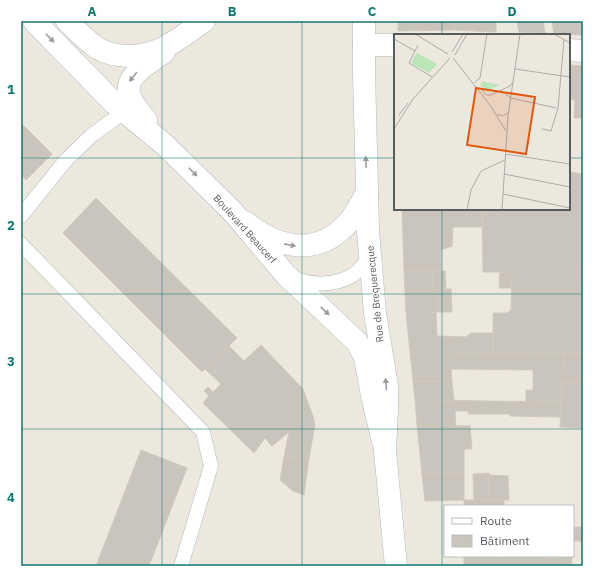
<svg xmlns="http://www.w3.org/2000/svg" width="604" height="587" font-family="'IBM Plex Sans',sans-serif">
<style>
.building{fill:#c9c5bd;stroke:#d1cabc}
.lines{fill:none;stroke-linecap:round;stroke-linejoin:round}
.service-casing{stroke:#b4b8bd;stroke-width:15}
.minor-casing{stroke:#b4b8bd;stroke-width:23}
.tertiary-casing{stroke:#b4b8bd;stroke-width:23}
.secondary-casing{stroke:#b4b9bf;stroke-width:23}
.service{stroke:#fff;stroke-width:14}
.minor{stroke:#fff;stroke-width:22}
.tertiary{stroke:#fff;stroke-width:22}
.secondary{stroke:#fff;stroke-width:22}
.oneway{fill:#9a9da0}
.grid{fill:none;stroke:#0f766e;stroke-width:1;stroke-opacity:0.55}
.labels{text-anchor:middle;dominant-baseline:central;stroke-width:3;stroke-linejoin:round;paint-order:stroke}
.street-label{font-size:10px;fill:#575c61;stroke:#fff}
.inset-road{fill:none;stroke:#acaca8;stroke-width:1}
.view{fill:#e15910;fill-opacity:0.15;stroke:#e15910;stroke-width:2}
.inset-edge{fill:none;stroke:#575c61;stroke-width:2}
.neatline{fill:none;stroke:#0f766e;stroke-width:1.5}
.grid-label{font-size:13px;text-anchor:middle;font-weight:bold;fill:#0f766e}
</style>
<rect width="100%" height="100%" fill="#ece8de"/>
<g class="building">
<polygon points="398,21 455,21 455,30 398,31"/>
<polygon points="455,21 475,21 475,31 455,30"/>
<polygon points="475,21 496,21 496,32 475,31"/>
<polygon points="517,21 543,21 545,33 519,32"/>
<polygon points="552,21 583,21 583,35 554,34"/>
<polygon points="569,65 583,66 583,118 574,118 575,100 569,99"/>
<polygon points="21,123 52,154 26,180 21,175"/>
<polygon points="569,172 583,174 583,272 483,272 482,209 569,209"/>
<polygon points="96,198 237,338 202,372 63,233"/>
<polygon points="402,209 482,209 482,227 453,227 452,246 441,250 441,271 404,271"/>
<polygon points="404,271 432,271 433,290 438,289 439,312 406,312"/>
<polygon points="432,271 445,271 446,289 433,290"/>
<polygon points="500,272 512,272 512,288 499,288"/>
<polygon points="512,272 583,272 583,353 493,353 493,313 507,313 511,310"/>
<polygon points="438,289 451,289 452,312 439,312"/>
<polygon points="406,312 436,312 437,336 466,337 471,333 493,333 493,353 410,352"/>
<polygon points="261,345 303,389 313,416 315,425 309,458 284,457 289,432 272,446 265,438 254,453 203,403 209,396 204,391 208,387 213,392 221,384 205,369 229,346 244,361"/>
<polygon points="410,352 564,353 561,402 526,402 526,390 533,390 533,370 451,369 452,381 413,381"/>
<polygon points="564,353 583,353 583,383 562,383"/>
<polygon points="413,381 452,381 454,401 415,400"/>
<polygon points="562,383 583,383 583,428 560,427"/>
<polygon points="415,400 561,402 560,417 510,416 510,414 468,414 468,411 455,411 456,426 417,425"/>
<polygon points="417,425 470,426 472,449 464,449 464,474 422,474"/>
<polygon points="141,450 187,468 149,566 96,566"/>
<polygon points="284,457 309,458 304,495 293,491 280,480"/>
<polygon points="489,473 489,500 474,500 473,474"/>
<polygon points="422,474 464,474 464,500 425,501"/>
<polygon points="488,475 508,476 509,500 489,500"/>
<rect x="464" y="500" width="40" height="6"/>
<polygon points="573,527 583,527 583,542 573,540"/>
<rect x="464" y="556" width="34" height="10"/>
<rect x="498" y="556" width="50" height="10"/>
<polygon points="572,557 571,566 548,566 548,558"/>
</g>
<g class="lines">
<g class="service-casing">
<g id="service">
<polyline points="21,216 66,160 92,135 131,107"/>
<polyline points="21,244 203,432 211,466 181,566"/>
<path d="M292,277C310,286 335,286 353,275C360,270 365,263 370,257"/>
</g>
</g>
<g class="minor-casing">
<g id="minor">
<polyline points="364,45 395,45"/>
<polyline points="569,50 583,51"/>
<path d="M245,222C278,248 316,258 348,223C356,214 362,202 367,192"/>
</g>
</g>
<g class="tertiary-casing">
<g id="tertiary">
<polyline points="34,21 114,103 165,145 233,212 286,275 357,342 365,357 372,396 383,442"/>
<path d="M67,21C76,30 86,40 97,48C116,59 143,58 163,48C177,41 191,30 204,21"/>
<path d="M146,120C141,114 135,107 131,99C120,77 149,64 164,52"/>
</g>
</g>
<g class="secondary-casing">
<polyline id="secondary" points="364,21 364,72 368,231 375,313 387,386 387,409 385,451 396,566"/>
</g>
<use href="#service" class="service"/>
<use href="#minor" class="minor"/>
<use href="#tertiary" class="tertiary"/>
<use href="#secondary" class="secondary"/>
</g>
<defs><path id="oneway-solid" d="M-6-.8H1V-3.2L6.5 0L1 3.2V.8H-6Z"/></defs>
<g class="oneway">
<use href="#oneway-solid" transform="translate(50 38) rotate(46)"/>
<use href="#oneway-solid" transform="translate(133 77) rotate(129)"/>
<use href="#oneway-solid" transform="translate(366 162) rotate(-92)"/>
<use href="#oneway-solid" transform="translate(193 172) rotate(45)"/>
<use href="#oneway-solid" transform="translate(290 245) rotate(11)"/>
<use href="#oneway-solid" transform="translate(325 311) rotate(43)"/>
<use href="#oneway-solid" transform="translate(386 384) rotate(-95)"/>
</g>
<path class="grid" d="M162,21V566M302,21V566M442,21V35M21,158H395M569,158H583M442,209V566M21,294H583M21,429H583"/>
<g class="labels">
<g class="street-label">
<text transform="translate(245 229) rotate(48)">Boulevard Beaucerf</text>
<text transform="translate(375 294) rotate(-96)">Rue de Brequerecque</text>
</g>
</g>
<g transform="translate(394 34)">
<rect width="176" height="176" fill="#ece8de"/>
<path d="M23,19L43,30L35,39L17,29ZM89,47L91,48L106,51L92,57L86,50Z" fill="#bae6b8"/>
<path class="inset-road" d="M21,0L54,20M160,0L176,9M0,5L21,17M24,11L15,29L38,43M58,18L69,0M61,21L73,0M59,24L96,71L112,97M121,35L176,43M80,49L86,44L93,0M88,56L92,61H97L116,52L119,48M108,57L117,64L162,74M103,80L109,82L115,78M5,81L14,69M0,95L19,65L56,24M148,95L157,97L164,74L170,6M111,120L176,130M110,140L176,153M109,160L176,174M73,176L77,156L87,137L111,126M108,176L114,82L126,0"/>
<path class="view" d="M82,54L141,63L132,120L73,111Z"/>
<rect width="176" height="176" class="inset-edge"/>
</g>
<rect width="604" height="587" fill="none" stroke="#ffffff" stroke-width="44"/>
<rect x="444" y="505" width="130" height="52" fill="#ffffff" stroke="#bcbec0"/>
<rect x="452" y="518" width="20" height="6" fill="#ffffff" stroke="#bcbec0"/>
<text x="480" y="525" font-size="12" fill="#575c61">Route</text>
<rect x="452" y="535" width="20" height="12" fill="#c9c5bd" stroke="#bcbec0"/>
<text x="480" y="545" font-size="12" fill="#575c61">Bâtiment</text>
<rect x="22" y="22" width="560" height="543" class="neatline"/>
<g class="grid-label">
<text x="92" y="16">A</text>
<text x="232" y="16">B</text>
<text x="372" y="16">C</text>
<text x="512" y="16">D</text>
<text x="11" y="94">1</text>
<text x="11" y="230">2</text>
<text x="11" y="366">3</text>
<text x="11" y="502">4</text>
</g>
</svg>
